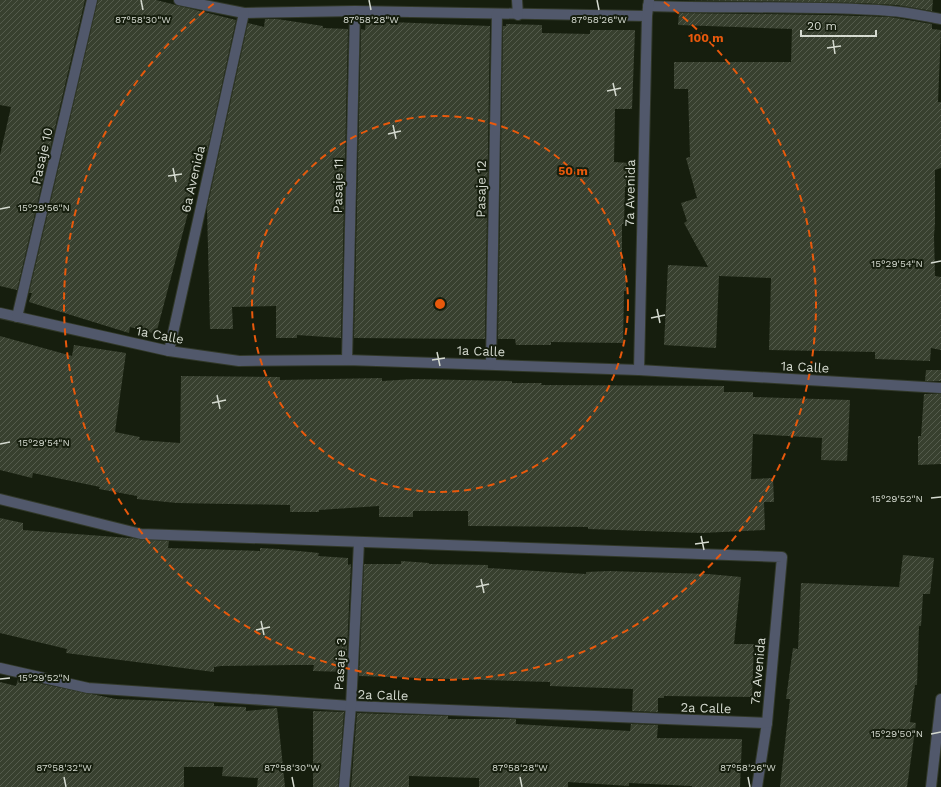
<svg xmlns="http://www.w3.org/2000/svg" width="941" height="787" font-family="'Work Sans',sans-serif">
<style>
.building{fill:url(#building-hatch)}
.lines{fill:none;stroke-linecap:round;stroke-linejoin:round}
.minor-casing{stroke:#313829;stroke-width:12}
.minor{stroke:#51586b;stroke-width:10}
.ticks{fill:none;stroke:#d5dad0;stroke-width:1.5}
.ring{fill:none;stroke:#e8590c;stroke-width:2;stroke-dasharray:7 5}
.labels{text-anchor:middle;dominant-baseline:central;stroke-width:4;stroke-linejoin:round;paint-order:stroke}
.street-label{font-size:13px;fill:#d5dad0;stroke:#161e0e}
.ticks-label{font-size:10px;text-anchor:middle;fill:#d5dad0;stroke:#161e0e;stroke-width:4;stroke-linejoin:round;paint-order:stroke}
.centre{fill:#e8590c;stroke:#161e0e;stroke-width:2}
.ring-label{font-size:12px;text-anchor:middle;font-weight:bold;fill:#e8590c;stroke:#161e0e;stroke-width:4;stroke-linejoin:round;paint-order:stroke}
</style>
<defs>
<pattern id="building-hatch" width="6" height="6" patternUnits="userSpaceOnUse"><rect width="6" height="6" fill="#38402f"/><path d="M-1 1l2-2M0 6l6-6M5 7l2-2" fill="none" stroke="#545b4c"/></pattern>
</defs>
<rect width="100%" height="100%" fill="#161e0e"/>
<g class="building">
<polygon points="0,0 85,0 17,290 0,286 0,155 11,107 0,105"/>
<polygon points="98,0 156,0 236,20 207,152 205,149 156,334 130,327 129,333 29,302 32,293 29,293"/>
<polygon points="680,0 933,0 932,11 897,5 860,3"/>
<polygon points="679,13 829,15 890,17 932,24 932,29 941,30 938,102 941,102 941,168 935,170 935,223 934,236 935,276 941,277 941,350 931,348 930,361 875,359 875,352 769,350 771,278 719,276 716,348 664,345 668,265 708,267 684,223 687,221 681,203 697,198 686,158 690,157 688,89 674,89 674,62 791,62 792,29 678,25"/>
<polygon points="265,19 277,19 323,26 323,28 348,29 341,338 297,335 297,338 276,338 276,306 232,307 233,329 210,329 207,208 248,23 264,27"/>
<polygon points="366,21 490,26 485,339 354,338 361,29 365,30"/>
<polygon points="506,24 542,25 542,33 590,34 590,30 635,30 632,109 615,109 614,162 630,163 630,187 625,187 624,224 622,224 622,268 626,268 626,291 624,291 623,343 551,342 551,345 516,345 515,339 498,339 503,26 506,26"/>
<polygon points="0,336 72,356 74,345 126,353 115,432 140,437 139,440 180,443 181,376 280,377 280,380 382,378 382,381 414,379 512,381 512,383 542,383 541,385 724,386 724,392 753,392 753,397 850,400 847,461 821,460 822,438 753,434 751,479 773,478 774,502 764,502 765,530 702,533 588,529 588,527 468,526 468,511 413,511 413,517 379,517 379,506 319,510 319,512 290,512 290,505 177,503 137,499 137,496 99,489 100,487 33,473 32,478 0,470"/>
<polygon points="926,370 941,370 941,381 925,381"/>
<polygon points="924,394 941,394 941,464 918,465 918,436 921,436"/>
<polygon points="0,518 23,523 23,530 169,541 168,548 260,551 260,548 278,549 319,553 318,556 348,558 348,565 351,564 346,672 313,671 314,665 294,665 221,666 214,667 214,672 66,653 67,649 0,633"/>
<polygon points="903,555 934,558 930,594 923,594 921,626 919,626 917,685 915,685 910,722 916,723 907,787 780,787 790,699 786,699 793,648 798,649 801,583 899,587"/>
<polygon points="401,561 429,563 429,564 488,565 488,568 586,574 586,572 609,571 708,574 741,577 734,644 754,644 752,697 664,696 664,698 658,698 658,712 632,711 633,689 550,686 550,682 359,676 364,564 401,564"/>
<polygon points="18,679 116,699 214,703 214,706 246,707 246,711 277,708 285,787 257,787 258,778 222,776 223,767 184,767 184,787 0,787 0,682 16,686"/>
<polygon points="313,711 344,712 338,787 313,787"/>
<polygon points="357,713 448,716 448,719 516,719 516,724 630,731 631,724 658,725 657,738 742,739 740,787 692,787 692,786 629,783 629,786 568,782 568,787 479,787 479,778 409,776 409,787 351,787"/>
</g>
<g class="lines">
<g class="minor-casing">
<g id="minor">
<polyline points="179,0 244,13 355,11 647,16"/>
<polyline points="517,0 518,15"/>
<path d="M648,6C729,9 809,5 890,11C907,12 924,16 941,19"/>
<polyline points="0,313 169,351 239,361 347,360 639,370 941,388"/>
<polyline points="17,317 92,0"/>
<polyline points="169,351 244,13"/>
<polyline points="347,360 355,11"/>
<polyline points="491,364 497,14"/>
<polyline points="639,370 647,16 649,0"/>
<polyline points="0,499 141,534 782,557 767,723 757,787"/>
<polyline points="0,668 88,688 351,706 767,723"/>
<polyline points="344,787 351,706 359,542"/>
<polyline points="931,787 941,699"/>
</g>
</g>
<use href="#minor" class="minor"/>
</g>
<path class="ticks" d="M141,0L143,10M369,0L371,10M597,0L599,10M833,40L835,54M827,48L841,46M613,83L616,96M607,91L621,88M393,125L396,139M388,134L401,131M173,168L176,182M168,176L182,174M0,209L10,207M931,263L941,261M657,309L660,323M651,318L665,315M437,352L440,366M432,360L445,358M217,395L220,409M212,403L226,400M0,444L10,442M931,498L941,497M701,536L704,550M695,544L709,542M481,579L484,593M476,587L489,584M261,621L264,635M256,630L270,627M0,679L10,678M931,734L941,732M64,777L66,787M292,777L294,787M520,777L522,787M748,777L750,787"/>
<g class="ring">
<circle cx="440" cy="304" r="188"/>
<path d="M664 2A376 376 0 1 1 216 2"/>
</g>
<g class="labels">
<g class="street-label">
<text transform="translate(42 156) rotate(-77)">Pasaje 10</text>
<text transform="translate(193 179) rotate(-77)">6a Avenida</text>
<text transform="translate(338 186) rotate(-89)">Pasaje 11</text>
<text transform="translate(481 189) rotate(-89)">Pasaje 12</text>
<text transform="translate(630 193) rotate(-89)">7a Avenida</text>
<text transform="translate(160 335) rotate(11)">1a Calle</text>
<text transform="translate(481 351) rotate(2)">1a Calle</text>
<text transform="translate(805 367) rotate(3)">1a Calle</text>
<text transform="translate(340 664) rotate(-87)">Pasaje 3</text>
<text transform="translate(758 671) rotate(-85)">7a Avenida</text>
<text transform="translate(383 695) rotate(2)">2a Calle</text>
<text transform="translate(706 708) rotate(2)">2a Calle</text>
</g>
</g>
<g class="ticks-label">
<text x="143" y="23">87°58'30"W</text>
<text x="371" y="23">87°58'28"W</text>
<text x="599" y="23">87°58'26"W</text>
<text x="44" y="211">15°29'56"N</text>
<text x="897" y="267">15°29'54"N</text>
<text x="44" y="446">15°29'54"N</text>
<text x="897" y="502">15°29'52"N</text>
<text x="44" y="681">15°29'52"N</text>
<text x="897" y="737">15°29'50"N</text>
<text x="64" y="771">87°58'32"W</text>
<text x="292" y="771">87°58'30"W</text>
<text x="520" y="771">87°58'28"W</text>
<text x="748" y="771">87°58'26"W</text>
</g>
<circle cx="440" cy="304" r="6" class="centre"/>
<g class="ring-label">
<text x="706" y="42">100 m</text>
<text x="573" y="175">50 m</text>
</g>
<path d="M801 30v6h75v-6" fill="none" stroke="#d5dad0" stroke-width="2"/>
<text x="807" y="30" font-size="12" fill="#d5dad0" stroke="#161e0e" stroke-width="3" paint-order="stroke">20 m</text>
</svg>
